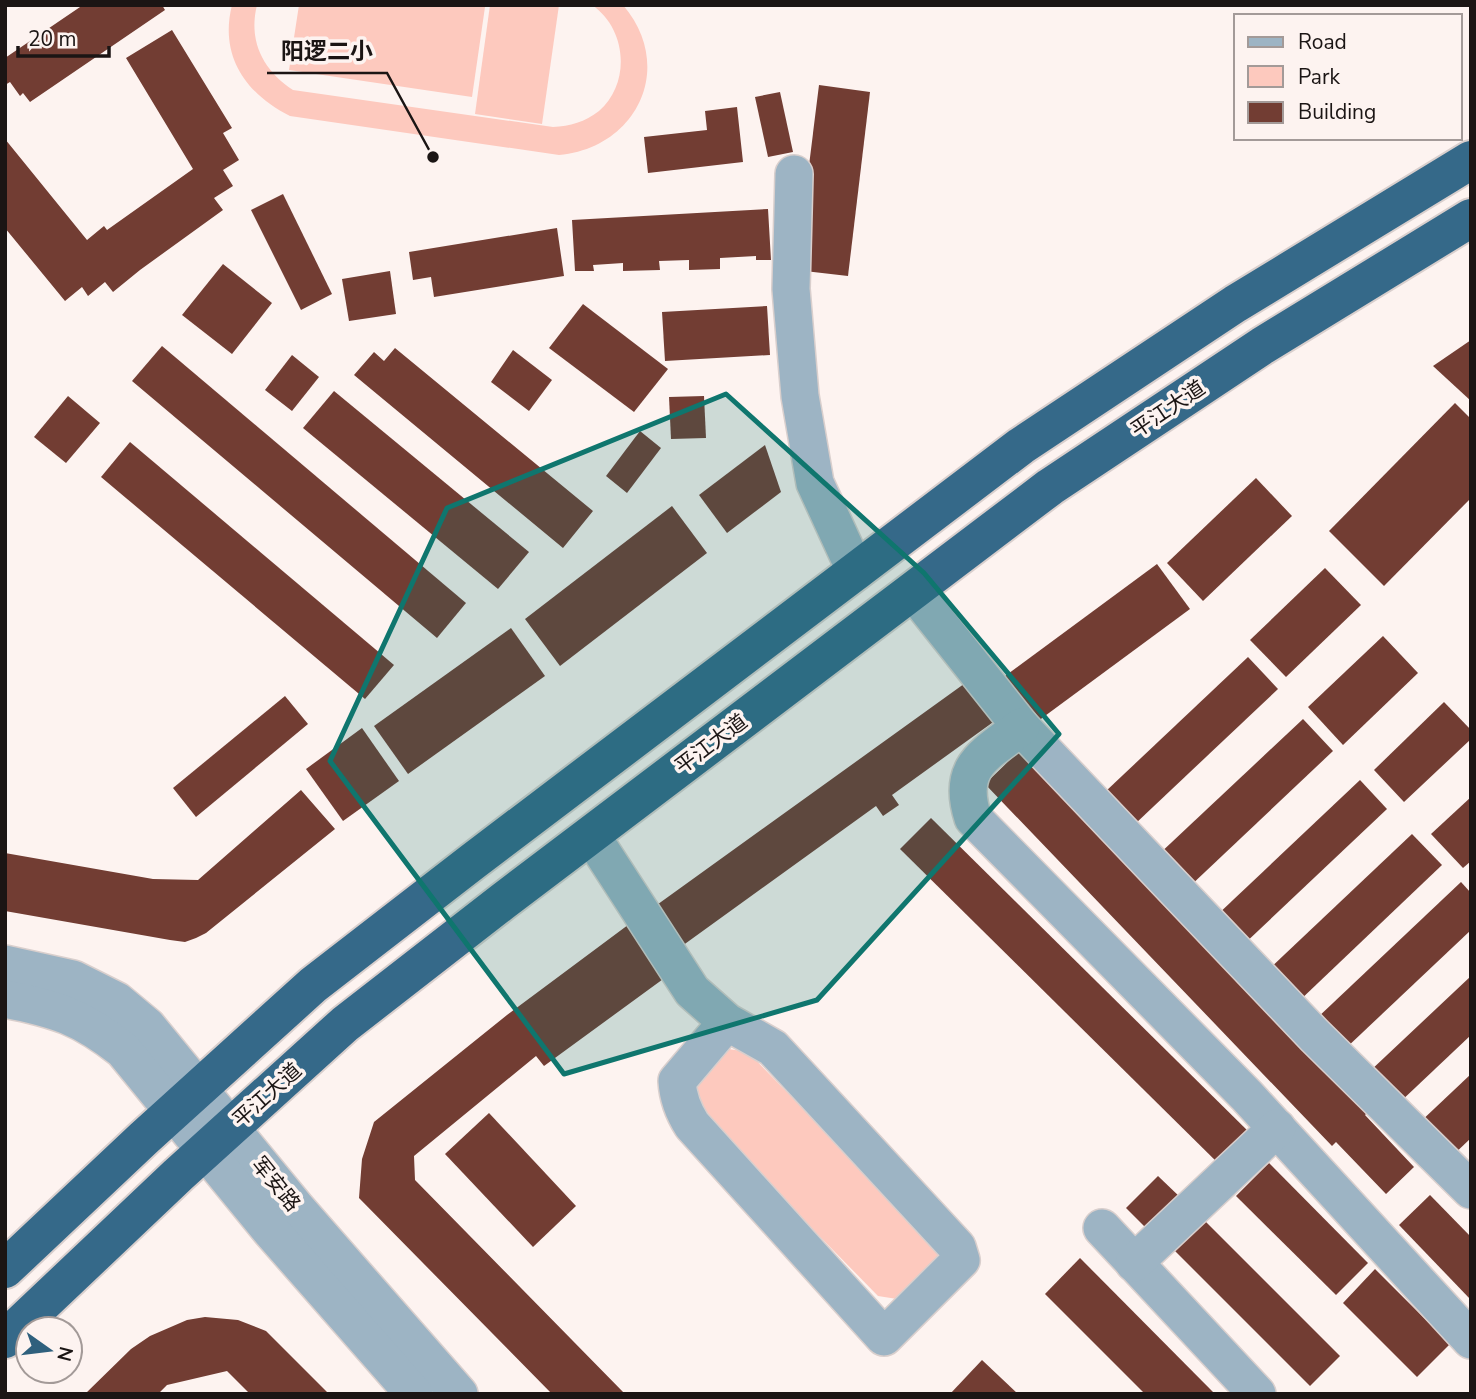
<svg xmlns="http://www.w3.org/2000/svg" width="1476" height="1399" font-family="'Nunito Sans','Noto Sans SC',sans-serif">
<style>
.green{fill:#fdc9be}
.building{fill:#723d33}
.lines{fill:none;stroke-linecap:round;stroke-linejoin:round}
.minor-casing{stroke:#d9cfcd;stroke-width:40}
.highway-casing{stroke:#d9cfcd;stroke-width:42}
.minor{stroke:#9db4c4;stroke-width:37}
.highway{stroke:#356989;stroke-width:38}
.marked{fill:#0f766e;fill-opacity:0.2;stroke:#0f766e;stroke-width:5;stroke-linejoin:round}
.labels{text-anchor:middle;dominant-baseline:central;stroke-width:7;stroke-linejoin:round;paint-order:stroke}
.street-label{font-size:21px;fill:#1b1514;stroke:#fdf3f0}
.leader{fill:none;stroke:#1b1514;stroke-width:2.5}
.callout-dot{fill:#1b1514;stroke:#fdf3f0;stroke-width:2.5}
.callout-label{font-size:23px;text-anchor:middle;font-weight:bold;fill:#1b1514;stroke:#fdf3f0;stroke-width:7;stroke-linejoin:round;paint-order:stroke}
</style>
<rect width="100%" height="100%" fill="#fdf3f0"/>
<g class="green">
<path d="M232,5H257C248,41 263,70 293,90L553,127C570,126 585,122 599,111C631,83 627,29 592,5H623C676,67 637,148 559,155L290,116C246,94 219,56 232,5Z"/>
<polygon points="299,5 485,7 472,97 289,70"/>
<polygon points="490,5 559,5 542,124 475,114"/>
<polygon points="722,1048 748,1052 933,1242 938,1252 937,1264 897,1299 878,1296 691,1105 688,1079"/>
</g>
<g class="building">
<polygon points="83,5 162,5 165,10 30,102 23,93 20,96 10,82 5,85 5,58"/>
<polygon points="172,30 232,128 223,133 239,160 223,170 233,186 214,198 223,210 140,270 113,292 105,282 88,296 82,287 65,301 5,228 5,139 87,240 104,226 107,230 193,169 126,58"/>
<polygon points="819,85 870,92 848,276 796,270"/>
<polygon points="780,92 793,152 768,157 755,97"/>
<polygon points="737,107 743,162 648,173 644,137 707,130 705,111"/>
<polygon points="283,194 332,294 301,310 251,210"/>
<polygon points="768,209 771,260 756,260 756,256 720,258 720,269 689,270 689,260 659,261 660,270 623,271 623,263 593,265 594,271 575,271 572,220"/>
<polygon points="557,228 564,276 434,297 431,277 413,280 409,252"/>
<polygon points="223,264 272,303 232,354 182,315"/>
<polygon points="390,271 396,314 349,321 342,279"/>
<polygon points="583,304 668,369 634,412 549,348"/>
<polygon points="767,306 770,355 665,361 662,312"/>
<polygon points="1471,340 1471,401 1433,366"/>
<polygon points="162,346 466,603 437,638 132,381"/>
<polygon points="395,348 593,511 563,548 354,375 374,352 384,361"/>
<polygon points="513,350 552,380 529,411 491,382"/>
<polygon points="292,355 319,377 292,411 265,390"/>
<polygon points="334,391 529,552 498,589 303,428"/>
<polygon points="68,396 100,423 66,463 34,437"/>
<polygon points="704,396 706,438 671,439 669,397"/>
<polygon points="1455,403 1471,419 1471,498 1384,586 1329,531"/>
<polygon points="640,431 661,448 627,493 606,476"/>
<polygon points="130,442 394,665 365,699 101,477"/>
<polygon points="765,445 781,492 727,533 699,495"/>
<polygon points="1256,478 1292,516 1203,601 1167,563"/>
<polygon points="672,506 707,553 560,666 525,619"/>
<polygon points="1157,564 1190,609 1034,724 1001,679"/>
<polygon points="1325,568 1361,605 1286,677 1250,640"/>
<polygon points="511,628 545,676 408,774 374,726"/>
<polygon points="1383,636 1418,673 1343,745 1308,707"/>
<polygon points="1248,657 1278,689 1135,824 1105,792"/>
<polygon points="975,676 1003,715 892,795 899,805 883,816 876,806 682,946 654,907"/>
<polygon points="285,696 308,724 196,817 173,788"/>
<polygon points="1444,702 1471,730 1471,739 1404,802 1374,770"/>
<polygon points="1303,719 1333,751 1187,889 1156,857"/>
<polygon points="362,728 399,781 343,821 306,769"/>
<polygon points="1019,751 1367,1113 1365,1115 1414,1167 1386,1194 1336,1142 1332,1146 985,784"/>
<polygon points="1360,780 1387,809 1242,946 1215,917"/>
<polygon points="301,790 335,829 206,933 196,938 185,942 170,940 5,911 5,853 153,879 198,880"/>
<polygon points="1471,797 1471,861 1463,868 1431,834"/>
<polygon points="931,818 1256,1139 1226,1171 900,849"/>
<polygon points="1412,834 1442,865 1297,1003 1267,971"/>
<polygon points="1461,882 1471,893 1471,930 1344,1050 1315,1020"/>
<polygon points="632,922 670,974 544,1066 536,1056 414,1156 415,1180 625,1394 552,1394 359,1198 362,1159 374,1122 507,1015"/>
<polygon points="1471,976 1471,1035 1398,1104 1369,1072"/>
<polygon points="1471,1074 1471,1138 1449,1159 1417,1125"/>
<polygon points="489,1113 576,1206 533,1247 445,1154"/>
<polygon points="1269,1163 1368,1263 1336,1295 1236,1196"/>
<polygon points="1158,1176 1182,1199 1149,1231 1126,1208"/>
<polygon points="1430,1195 1471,1237 1471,1300 1399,1225"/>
<polygon points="1201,1217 1340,1356 1310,1386 1171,1247"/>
<polygon points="1080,1258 1215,1394 1145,1394 1045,1294"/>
<polygon points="1375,1269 1450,1344 1417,1377 1343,1303"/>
<polygon points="205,1317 238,1320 266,1331 329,1394 250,1394 227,1371 167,1385 158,1394 85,1394 131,1349 150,1336 187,1320"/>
<polygon points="982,1360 1018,1394 950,1394"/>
</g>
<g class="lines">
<g class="minor-casing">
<g id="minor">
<polyline points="794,174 791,289 800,396 815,483 856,572"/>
<polyline points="913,591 1021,727 1314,1035 1471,1190"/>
<path d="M1021,727C985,755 956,766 973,818L1247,1096L1471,1340"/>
<path d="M591,835L692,991L727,1022L773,1048L957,1247L961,1260L884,1337L692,1125C683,1111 678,1098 677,1081L727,1022"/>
<polyline points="5,964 73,979 117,1001 147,1026 297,1209 459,1394"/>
<path d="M5,999C57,1009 81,1017 123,1050L271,1231L414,1394"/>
<polyline points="1102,1228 1257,1394"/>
<polyline points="1134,1263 1277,1128"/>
</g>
</g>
<g class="highway-casing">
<g id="highway">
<polyline points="5,1269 144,1138 313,985 472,862 1021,446 1235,304 1471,160"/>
<polyline points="5,1339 178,1175 345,1024 502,902 1050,487 1262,346 1471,218"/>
</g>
</g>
<use href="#minor" class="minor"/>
<use href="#highway" class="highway"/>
</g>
<path class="marked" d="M726,394L924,573L1059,734L817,1000L564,1074L330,761L447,508Z"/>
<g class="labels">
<g class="street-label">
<text transform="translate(1168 409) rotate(-34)">平江大道</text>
<text transform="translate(711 744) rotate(-37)">平江大道</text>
<text transform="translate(267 1095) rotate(-42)">平江大道</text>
<text transform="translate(276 1184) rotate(51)">军安路</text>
</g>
</g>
<path class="leader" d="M433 157L387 73H267"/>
<circle class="callout-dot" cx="433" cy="157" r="7"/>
<g class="callout-label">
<text x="327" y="59">阳逻二小</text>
</g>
<rect width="1476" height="1399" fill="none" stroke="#1b1514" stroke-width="14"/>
<rect x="1234" y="14" width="228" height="126" fill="#fdf3f0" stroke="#a39a98" stroke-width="2"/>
<rect x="1248" y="37" width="35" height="10" fill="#9db4c4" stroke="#a39a98" stroke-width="2"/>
<text x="1298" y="49" font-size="21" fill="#1b1514">Road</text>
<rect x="1248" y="66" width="35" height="21" fill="#fdc9be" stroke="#a39a98" stroke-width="2"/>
<text x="1298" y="84" font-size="21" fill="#1b1514">Park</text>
<rect x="1248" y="102" width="35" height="21" fill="#723d33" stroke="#a39a98" stroke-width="2"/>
<text x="1298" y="119" font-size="21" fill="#1b1514">Building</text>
<g transform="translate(49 1350) rotate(104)"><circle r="33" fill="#fdf3f0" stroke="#a39a98" stroke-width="2"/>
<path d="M0-5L12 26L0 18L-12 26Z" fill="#2f607d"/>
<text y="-10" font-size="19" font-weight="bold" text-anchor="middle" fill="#1b1514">N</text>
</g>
<path d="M18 46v10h91v-10" fill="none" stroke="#1b1514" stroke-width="3.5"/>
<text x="28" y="46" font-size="21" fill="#1b1514" stroke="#fdf3f0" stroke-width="5" paint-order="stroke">20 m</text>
</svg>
